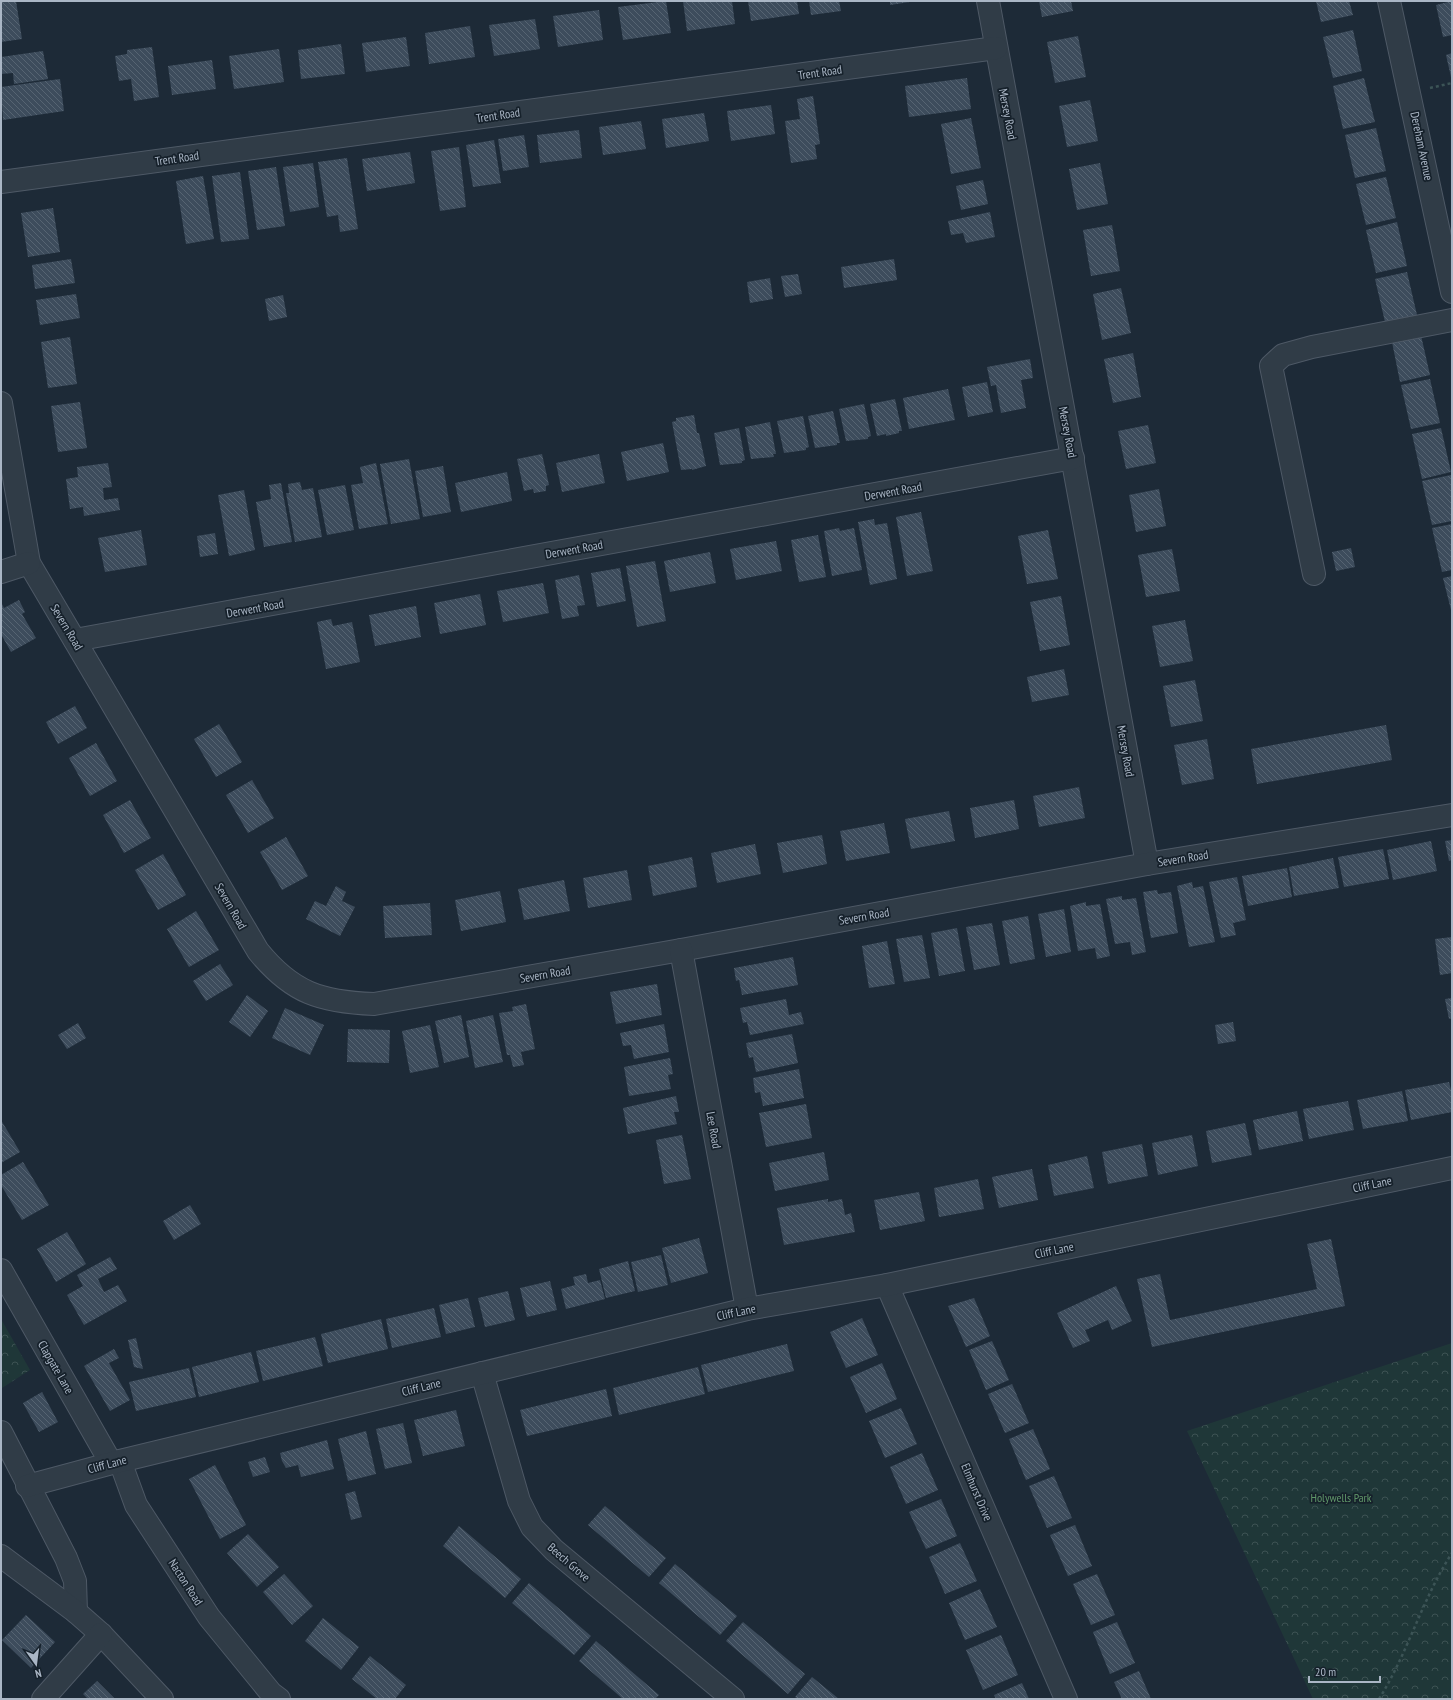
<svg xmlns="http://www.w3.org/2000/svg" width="1453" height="1700" font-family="'PT Sans Narrow',sans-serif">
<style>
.forest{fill:url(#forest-crowns)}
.building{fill:url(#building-back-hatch)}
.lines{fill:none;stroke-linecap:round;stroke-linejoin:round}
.minor-casing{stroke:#4e5966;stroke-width:24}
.path{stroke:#3c5456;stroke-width:2.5;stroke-dasharray:3 3;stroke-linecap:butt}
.minor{stroke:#303c47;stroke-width:22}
.labels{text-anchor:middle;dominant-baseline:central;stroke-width:3.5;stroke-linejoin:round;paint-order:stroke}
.street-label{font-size:12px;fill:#aab6c5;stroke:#16212b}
.park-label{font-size:12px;fill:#609769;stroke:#16212b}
</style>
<defs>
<pattern id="forest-crowns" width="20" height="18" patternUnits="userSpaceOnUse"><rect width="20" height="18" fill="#1f3738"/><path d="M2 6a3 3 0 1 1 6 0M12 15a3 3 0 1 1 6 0" fill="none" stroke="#3d5253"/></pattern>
<pattern id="building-back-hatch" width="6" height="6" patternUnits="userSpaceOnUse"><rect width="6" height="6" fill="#3d4c5c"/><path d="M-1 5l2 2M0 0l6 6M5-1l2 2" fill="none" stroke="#566472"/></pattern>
</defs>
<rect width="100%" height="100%" fill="#1d2a37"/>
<g class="forest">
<polygon points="1,1319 30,1370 2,1388 1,1386"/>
<polygon points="1452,1343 1452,1699 1313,1699 1187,1431"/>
</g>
<g class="building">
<polygon points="1,1 16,1 22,39 1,42"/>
<polygon points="666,1 671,33 623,40 618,7"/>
<polygon points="683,1 732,1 735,24 687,31"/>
<polygon points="748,1 797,1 799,14 751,21"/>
<polygon points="809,1 839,1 841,11 811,15"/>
<polygon points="890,1 910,1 910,2 890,5"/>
<polygon points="1039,1 1071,1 1073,11 1042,17"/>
<polygon points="1316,1 1349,1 1353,15 1321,22"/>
<polygon points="1452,1 1452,35 1443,37 1436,5"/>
<polygon points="599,10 603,40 558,47 553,16"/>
<polygon points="535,19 540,49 494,56 489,25"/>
<polygon points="470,26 475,57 429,64 425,33"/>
<polygon points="1353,30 1362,71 1333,78 1323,37"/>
<polygon points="1078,36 1086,77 1055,83 1047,42"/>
<polygon points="406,37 410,66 366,72 362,43"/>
<polygon points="341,44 345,74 301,79 298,50"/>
<polygon points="152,47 159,97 134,101 131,79 119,81 115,56 127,54 127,50"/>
<polygon points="279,49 284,82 234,89 229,56"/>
<polygon points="43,51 48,79 14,84 13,73 1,74 1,57"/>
<polygon points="1452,53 1452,77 1451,77 1446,55"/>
<polygon points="212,60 216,89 172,95 168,66"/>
<polygon points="967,78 971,109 909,117 905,86"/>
<polygon points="1364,78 1375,122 1343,129 1333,86"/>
<polygon points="60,79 64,111 3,120 1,87"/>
<polygon points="813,96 820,144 815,145 817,159 791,163 785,121 800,119 797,99"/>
<polygon points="1090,100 1098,141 1067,147 1059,106"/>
<polygon points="771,105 775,134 731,141 727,111"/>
<polygon points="704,113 709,141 666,148 662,119"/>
<polygon points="971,118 981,168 951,174 941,124"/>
<polygon points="641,121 646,149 603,155 599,127"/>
<polygon points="1376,128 1386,171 1355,178 1345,135"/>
<polygon points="579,130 582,158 540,163 537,135"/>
<polygon points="524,135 529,167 503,171 498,139"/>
<polygon points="494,140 501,183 473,187 466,145"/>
<polygon points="459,147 466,207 440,211 431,151"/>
<polygon points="410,152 415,183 367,191 362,159"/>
<polygon points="347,158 358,229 340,232 338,215 327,217 318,162"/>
<polygon points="313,163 319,207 290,212 283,167"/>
<polygon points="1100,163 1108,204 1077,210 1069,169"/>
<polygon points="276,167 285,226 257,230 248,171"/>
<polygon points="240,172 249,239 221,242 212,176"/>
<polygon points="203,176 214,239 186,244 176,181"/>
<polygon points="1386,177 1396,218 1366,225 1356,184"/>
<polygon points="983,180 988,204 961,210 956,186"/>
<polygon points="53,208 60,252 28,257 21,213"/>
<polygon points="990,212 995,237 966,243 963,233 951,235 948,221"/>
<polygon points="1397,222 1407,266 1376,273 1366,230"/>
<polygon points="1112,225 1120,271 1091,276 1083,230"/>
<polygon points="71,259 75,283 35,289 32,265"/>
<polygon points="894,259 897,280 844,288 841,267"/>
<polygon points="1407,272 1417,315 1385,322 1375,279"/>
<polygon points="798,274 802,294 785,297 781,276"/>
<polygon points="770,278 773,299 750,303 747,282"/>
<polygon points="1121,288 1131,333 1102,340 1093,294"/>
<polygon points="76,294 80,318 40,325 36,300"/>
<polygon points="283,295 287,317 269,321 265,299"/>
<polygon points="1420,331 1430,375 1400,382 1391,337"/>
<polygon points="70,337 77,384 48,388 41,342"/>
<polygon points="1133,353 1141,397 1113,403 1104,359"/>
<polygon points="1030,359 1033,378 1021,380 1026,408 1001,413 996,385 991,386 987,367"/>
<polygon points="1430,379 1440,423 1411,429 1401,385"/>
<polygon points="987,382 993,412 968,417 962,387"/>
<polygon points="948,389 955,420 909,429 903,398"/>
<polygon points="895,399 902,431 899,431 899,433 886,436 886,434 877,436 870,404"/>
<polygon points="80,402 87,448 58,452 51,406"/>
<polygon points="864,404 871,436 868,437 868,439 846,441 839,409"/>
<polygon points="833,411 840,443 837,443 837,445 815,448 808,416"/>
<polygon points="694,415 697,433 699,433 706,466 692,470 692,469 681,470 672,422 676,421 676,418"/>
<polygon points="803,416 809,447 806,448 806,450 784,453 777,421"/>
<polygon points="770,422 776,454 773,454 774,457 751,459 745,427"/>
<polygon points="1148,425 1156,463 1126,469 1118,431"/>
<polygon points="739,428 745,460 742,461 742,463 720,465 714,433"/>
<polygon points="1441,428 1451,472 1422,479 1412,434"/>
<polygon points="663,443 669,472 627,481 621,452"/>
<polygon points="542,454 549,485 546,486 546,491 534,493 533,489 524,491 517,459"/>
<polygon points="599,454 605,483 562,492 556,463"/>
<polygon points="409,459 420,519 391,524 380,464"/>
<polygon points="108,463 112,487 103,488 104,500 118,498 120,510 84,516 83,507 70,509 66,479 78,477 77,467"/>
<polygon points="376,463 388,524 359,529 351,485 363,483 360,467"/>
<polygon points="443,466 451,512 423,517 415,471"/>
<polygon points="507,472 512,501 461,512 455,483"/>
<polygon points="1451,475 1452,521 1432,525 1422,481"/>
<polygon points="300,482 302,490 313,488 322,537 295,542 286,493 289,493 288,484"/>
<polygon points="281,483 292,542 264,547 256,502 271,499 269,485"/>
<polygon points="345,485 354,530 327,535 318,490"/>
<polygon points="1159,489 1166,526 1136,532 1129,495"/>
<polygon points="244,490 255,550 229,556 218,495"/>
<polygon points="921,512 933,571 907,576 896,517"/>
<polygon points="874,519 875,525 887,523 897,579 870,585 858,522"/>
<polygon points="1452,524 1452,570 1442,572 1432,528"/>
<polygon points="839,528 840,531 854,528 862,570 832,576 824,531"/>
<polygon points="141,530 147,565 105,572 98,538"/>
<polygon points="1048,530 1058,579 1027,584 1018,536"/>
<polygon points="215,533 218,554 200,557 197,536"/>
<polygon points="818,535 826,577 799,582 791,540"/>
<polygon points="776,541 782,571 736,580 730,549"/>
<polygon points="1351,548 1355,567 1336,571 1332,552"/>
<polygon points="1172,549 1180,591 1146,597 1138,555"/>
<polygon points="710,552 716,583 670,592 664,561"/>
<polygon points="655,561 666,621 637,627 626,566"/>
<polygon points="620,568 626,601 597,607 591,573"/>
<polygon points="579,575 585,605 577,606 579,616 562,619 555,580"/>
<polygon points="1452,576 1452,610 1451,610 1443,578"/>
<polygon points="543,583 549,613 503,622 497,591"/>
<polygon points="480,594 486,625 440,634 434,603"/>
<polygon points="1061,596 1070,645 1040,651 1030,602"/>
<polygon points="19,600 25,612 22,614 36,638 11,652 1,634 1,602 4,608"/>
<polygon points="416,606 421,637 375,646 369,615"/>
<polygon points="331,619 333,626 352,622 360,662 326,669 317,622"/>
<polygon points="1185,620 1193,661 1160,667 1152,626"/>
<polygon points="1064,669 1069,695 1032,702 1027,677"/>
<polygon points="1195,680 1203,721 1171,727 1163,686"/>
<polygon points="75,706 87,728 58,744 46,722"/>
<polygon points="219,724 242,762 216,777 194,739"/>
<polygon points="1386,725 1392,760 1257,784 1251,749"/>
<polygon points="1207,739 1214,779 1182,785 1174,745"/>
<polygon points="96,743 117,781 90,796 69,758"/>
<polygon points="252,780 274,818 248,833 226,795"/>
<polygon points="1079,787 1085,818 1039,827 1033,796"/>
<polygon points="130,800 151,838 124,853 103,815"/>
<polygon points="1014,800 1019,829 975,838 970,808"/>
<polygon points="949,811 955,841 911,849 905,819"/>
<polygon points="884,823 890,853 846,861 840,831"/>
<polygon points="822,835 827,864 783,873 777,843"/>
<polygon points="286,837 308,876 282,890 260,852"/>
<polygon points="1452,840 1452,860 1449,861 1445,841"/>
<polygon points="1431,841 1437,871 1393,880 1387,850"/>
<polygon points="755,844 761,874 717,883 711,853"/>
<polygon points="1383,849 1389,879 1344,887 1338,857"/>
<polygon points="163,854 186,895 158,910 135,870"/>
<polygon points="692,857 697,887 653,896 648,866"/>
<polygon points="1333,858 1339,888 1294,896 1289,867"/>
<polygon points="1287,868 1292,897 1248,906 1242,876"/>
<polygon points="627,870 632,900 588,908 583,878"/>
<polygon points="1237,877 1246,920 1233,923 1236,935 1221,938 1209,882"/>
<polygon points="564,880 570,911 524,920 518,889"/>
<polygon points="1192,882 1193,888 1203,886 1215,942 1189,947 1177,886"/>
<polygon points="336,886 346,892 342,901 355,907 340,936 306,919 315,901 326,906"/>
<polygon points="1157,890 1158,894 1171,892 1178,933 1151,938 1143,892"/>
<polygon points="500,891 506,922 461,931 455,900"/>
<polygon points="1122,896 1122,900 1136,898 1146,952 1132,955 1130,942 1115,944 1106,899"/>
<polygon points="1086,902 1086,906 1100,904 1110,956 1097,959 1095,948 1078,951 1070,906"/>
<polygon points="430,903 432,935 385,938 383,906"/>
<polygon points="1064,909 1071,952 1046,957 1038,914"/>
<polygon points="196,911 219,950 189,967 167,929"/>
<polygon points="1028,916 1035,959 1010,964 1002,921"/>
<polygon points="992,923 1000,965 974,970 966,927"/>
<polygon points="957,928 965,971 939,976 931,933"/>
<polygon points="922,935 930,978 904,982 896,939"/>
<polygon points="1452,937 1452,973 1440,975 1435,939"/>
<polygon points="887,941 895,984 869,988 862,946"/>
<polygon points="793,957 798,985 742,995 739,980 736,981 734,968"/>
<polygon points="220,964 233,985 206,1001 193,981"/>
<polygon points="657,984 662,1015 616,1024 610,992"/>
<polygon points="247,995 268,1011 250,1037 229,1022"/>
<polygon points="1452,998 1452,1018 1449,1019 1445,999"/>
<polygon points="786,999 789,1015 801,1012 804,1024 750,1035 747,1022 743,1023 740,1008"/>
<polygon points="526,1004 535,1049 521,1052 524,1065 513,1067 510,1055 507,1055 499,1013 513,1011 512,1007"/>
<polygon points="285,1008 324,1025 310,1055 272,1038"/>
<polygon points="461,1015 469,1057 444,1063 435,1021"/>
<polygon points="493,1015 503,1062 475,1068 466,1021"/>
<polygon points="1233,1022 1236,1041 1218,1044 1215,1025"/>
<polygon points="78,1023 86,1038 67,1049 58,1035"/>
<polygon points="664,1024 669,1052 634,1059 631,1045 623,1046 620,1033"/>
<polygon points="430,1025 439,1067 410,1073 402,1031"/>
<polygon points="348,1029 390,1030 389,1063 347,1062"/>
<polygon points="792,1034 798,1063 756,1072 753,1057 749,1058 746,1043"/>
<polygon points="670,1058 673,1074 668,1075 671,1089 629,1096 624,1067"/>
<polygon points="799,1069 804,1098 763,1106 760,1092 755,1093 753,1078"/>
<polygon points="1449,1082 1452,1094 1452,1112 1411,1120 1405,1090"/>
<polygon points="1402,1091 1408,1121 1363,1129 1357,1100"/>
<polygon points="676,1096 679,1112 674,1112 677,1124 628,1134 623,1108"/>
<polygon points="1348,1101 1354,1130 1309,1139 1303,1109"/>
<polygon points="806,1104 812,1138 766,1147 759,1113"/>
<polygon points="1297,1111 1303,1141 1259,1150 1253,1120"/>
<polygon points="1,1120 20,1152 1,1163"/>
<polygon points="1245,1123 1252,1155 1212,1163 1206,1131"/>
<polygon points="682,1135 691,1179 664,1184 656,1140"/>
<polygon points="1192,1135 1198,1166 1158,1175 1152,1143"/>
<polygon points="1142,1144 1148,1176 1108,1184 1102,1152"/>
<polygon points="824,1152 829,1180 775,1191 769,1163"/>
<polygon points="1087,1156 1094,1188 1054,1196 1048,1165"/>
<polygon points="23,1162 49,1205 22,1220 1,1185 1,1175"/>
<polygon points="1032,1169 1038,1200 999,1208 992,1177"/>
<polygon points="978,1179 984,1209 939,1217 934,1188"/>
<polygon points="919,1192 925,1221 880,1230 874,1200"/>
<polygon points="828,1199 828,1202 842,1199 845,1215 851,1213 855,1232 784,1245 777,1208"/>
<polygon points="190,1205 201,1224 174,1240 163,1221"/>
<polygon points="67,1232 86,1264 56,1282 37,1249"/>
<polygon points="699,1238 708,1273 671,1283 662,1248"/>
<polygon points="1331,1239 1345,1306 1152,1347 1137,1279 1160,1274 1170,1320 1317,1289 1307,1244"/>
<polygon points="661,1255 668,1285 638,1292 631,1262"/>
<polygon points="110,1257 117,1269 98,1279 104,1292 118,1285 127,1301 84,1325 67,1295 83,1286 77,1275"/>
<polygon points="628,1261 635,1291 606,1298 599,1269"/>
<polygon points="586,1274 588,1283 600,1280 605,1299 566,1309 561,1289 575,1285 573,1277"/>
<polygon points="550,1281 557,1310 527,1317 520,1288"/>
<polygon points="1116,1286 1132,1321 1112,1330 1108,1320 1088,1329 1085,1330 1090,1341 1073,1348 1057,1313"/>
<polygon points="508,1291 515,1320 485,1327 478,1298"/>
<polygon points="468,1298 475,1327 446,1334 439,1305"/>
<polygon points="974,1298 990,1336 966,1347 948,1306"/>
<polygon points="434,1308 441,1337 392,1348 386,1319"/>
<polygon points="862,1318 878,1355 846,1368 830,1332"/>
<polygon points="381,1319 388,1349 328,1363 321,1334"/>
<polygon points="315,1337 323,1366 263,1381 256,1351"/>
<polygon points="136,1338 143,1369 134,1367 128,1340"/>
<polygon points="992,1341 1009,1380 986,1390 969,1350"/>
<polygon points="787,1344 794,1371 708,1392 701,1365"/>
<polygon points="114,1349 119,1358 109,1363 130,1400 110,1411 84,1366"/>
<polygon points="251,1352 259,1382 199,1397 192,1367"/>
<polygon points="882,1363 897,1399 866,1413 850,1377"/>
<polygon points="698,1367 705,1394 619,1415 613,1388"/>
<polygon points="189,1368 196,1397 136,1411 129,1382"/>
<polygon points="1012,1384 1029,1423 1005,1433 988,1394"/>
<polygon points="606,1389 612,1416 527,1436 520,1410"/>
<polygon points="42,1392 58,1422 39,1432 23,1403"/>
<polygon points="901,1408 917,1444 885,1458 869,1421"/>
<polygon points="456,1410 465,1446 423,1456 414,1420"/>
<polygon points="403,1423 412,1463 385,1469 376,1429"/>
<polygon points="1033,1429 1050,1469 1026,1480 1009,1439"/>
<polygon points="366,1431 376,1474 348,1481 338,1439"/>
<polygon points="327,1440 334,1469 301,1477 298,1465 286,1468 282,1461 280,1453"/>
<polygon points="922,1453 938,1490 906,1504 890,1467"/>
<polygon points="265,1457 270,1472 253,1477 248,1462"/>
<polygon points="215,1465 246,1525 220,1539 189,1479"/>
<polygon points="1054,1476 1072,1518 1047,1528 1029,1486"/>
<polygon points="355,1491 362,1517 351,1520 345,1494"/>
<polygon points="941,1499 957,1536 926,1549 909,1512"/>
<polygon points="605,1506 666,1558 649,1577 588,1525"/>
<polygon points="1075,1525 1092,1566 1068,1576 1050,1535"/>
<polygon points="459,1526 521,1579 505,1598 443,1546"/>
<polygon points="248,1534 279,1567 257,1587 227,1553"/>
<polygon points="960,1543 977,1581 945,1594 929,1557"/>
<polygon points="675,1564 737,1616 720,1635 659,1583"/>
<polygon points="284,1574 313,1606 292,1625 263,1592"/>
<polygon points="1097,1574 1115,1615 1091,1625 1073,1584"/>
<polygon points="529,1583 591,1636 574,1655 512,1603"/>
<polygon points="980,1589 997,1627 965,1640 949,1603"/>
<polygon points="26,1615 55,1642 31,1668 2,1640"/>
<polygon points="323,1618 359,1647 341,1670 305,1641"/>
<polygon points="743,1622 805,1674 788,1694 726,1641"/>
<polygon points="1117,1622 1135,1663 1110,1674 1093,1632"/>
<polygon points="1001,1635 1018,1675 983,1690 966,1650"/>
<polygon points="596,1641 659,1695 655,1699 623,1699 579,1661"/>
<polygon points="370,1656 406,1685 395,1699 377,1699 352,1679"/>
<polygon points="1139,1671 1151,1699 1122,1699 1114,1682"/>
<polygon points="812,1677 828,1690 839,1699 798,1699 795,1697"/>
<polygon points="97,1681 115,1699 86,1699 87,1698 83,1694"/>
<polygon points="1022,1683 1029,1699 996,1699 994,1695"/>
</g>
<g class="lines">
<g class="minor-casing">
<g id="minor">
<polyline points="988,1 1147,864"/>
<polyline points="1389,1 1452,292"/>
<polyline points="1,182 996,48"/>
<path d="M1,403L29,563L258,951C292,993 321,1002 374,1004L681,950L1147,864L1452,815"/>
<polyline points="1,572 29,563"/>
<polyline points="1314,574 1271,366 1283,355 1312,347 1452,320"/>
<polyline points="75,640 1073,458"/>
<polyline points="681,950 747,1309"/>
<polyline points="1,1270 111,1463"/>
<polyline points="887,1285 1066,1699"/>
<polyline points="482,1373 519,1501 532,1527 554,1550 733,1699"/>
<polyline points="1,1432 66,1558 75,1581 76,1612"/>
<polyline points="120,1461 136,1505 209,1617 271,1693 279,1699"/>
<polyline points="27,1486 120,1461 747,1309 887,1285 1452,1168"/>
<polyline points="1,1556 76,1612 101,1634 162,1699"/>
<polyline points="43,1699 101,1634"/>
</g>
</g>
<g class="path">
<polyline points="1430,88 1452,83"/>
<path d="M1379,1699C1408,1653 1422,1599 1452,1553"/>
</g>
<use href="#minor" class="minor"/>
</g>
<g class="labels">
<g class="street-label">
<text transform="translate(820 72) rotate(-8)">Trent Road</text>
<text transform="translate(1008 114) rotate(79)">Mersey Road</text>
<text transform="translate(498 115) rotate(-8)">Trent Road</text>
<text transform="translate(1422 146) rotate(78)">Dereham Avenue</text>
<text transform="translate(177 158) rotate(-8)">Trent Road</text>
<text transform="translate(1068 432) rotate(79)">Mersey Road</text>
<text transform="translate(893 491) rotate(-10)">Derwent Road</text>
<text transform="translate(574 549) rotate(-10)">Derwent Road</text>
<text transform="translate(255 608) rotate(-10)">Derwent Road</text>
<text transform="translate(67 627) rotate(59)">Severn Road</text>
<text transform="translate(1126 751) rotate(80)">Mersey Road</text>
<text transform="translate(1183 858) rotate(-9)">Severn Road</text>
<text transform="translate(231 906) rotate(60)">Severn Road</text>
<text transform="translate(864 916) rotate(-10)">Severn Road</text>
<text transform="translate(545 974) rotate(-10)">Severn Road</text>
<text transform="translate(714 1130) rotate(80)">Lee Road</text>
<text transform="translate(1372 1184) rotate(-12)">Cliff Lane</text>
<text transform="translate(1054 1250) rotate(-12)">Cliff Lane</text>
<text transform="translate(736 1312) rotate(-12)">Cliff Lane</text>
<text transform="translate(56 1367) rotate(60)">Clapgate Lane</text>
<text transform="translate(421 1387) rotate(-14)">Cliff Lane</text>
<text transform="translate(107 1464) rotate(-15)">Cliff Lane</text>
<text transform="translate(977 1492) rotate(67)">Elmhurst Drive</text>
<text transform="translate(569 1562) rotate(41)">Beech Grove</text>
<text transform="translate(186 1582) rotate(57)">Nacton Road</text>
</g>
<g class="park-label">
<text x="1341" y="1497">Holywells Park</text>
</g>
</g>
<rect width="1453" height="1700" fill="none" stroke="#aab6c5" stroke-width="4"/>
<g transform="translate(36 1664) rotate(166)" stroke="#16212b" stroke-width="3" paint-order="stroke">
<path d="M0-3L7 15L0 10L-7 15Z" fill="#aab6c5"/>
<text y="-6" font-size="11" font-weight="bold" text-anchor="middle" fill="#aab6c5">N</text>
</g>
<path d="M1309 1676v6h71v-6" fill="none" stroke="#aab6c5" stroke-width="2"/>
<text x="1315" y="1676" font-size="12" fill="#aab6c5" stroke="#16212b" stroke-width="3" paint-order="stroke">20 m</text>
</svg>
